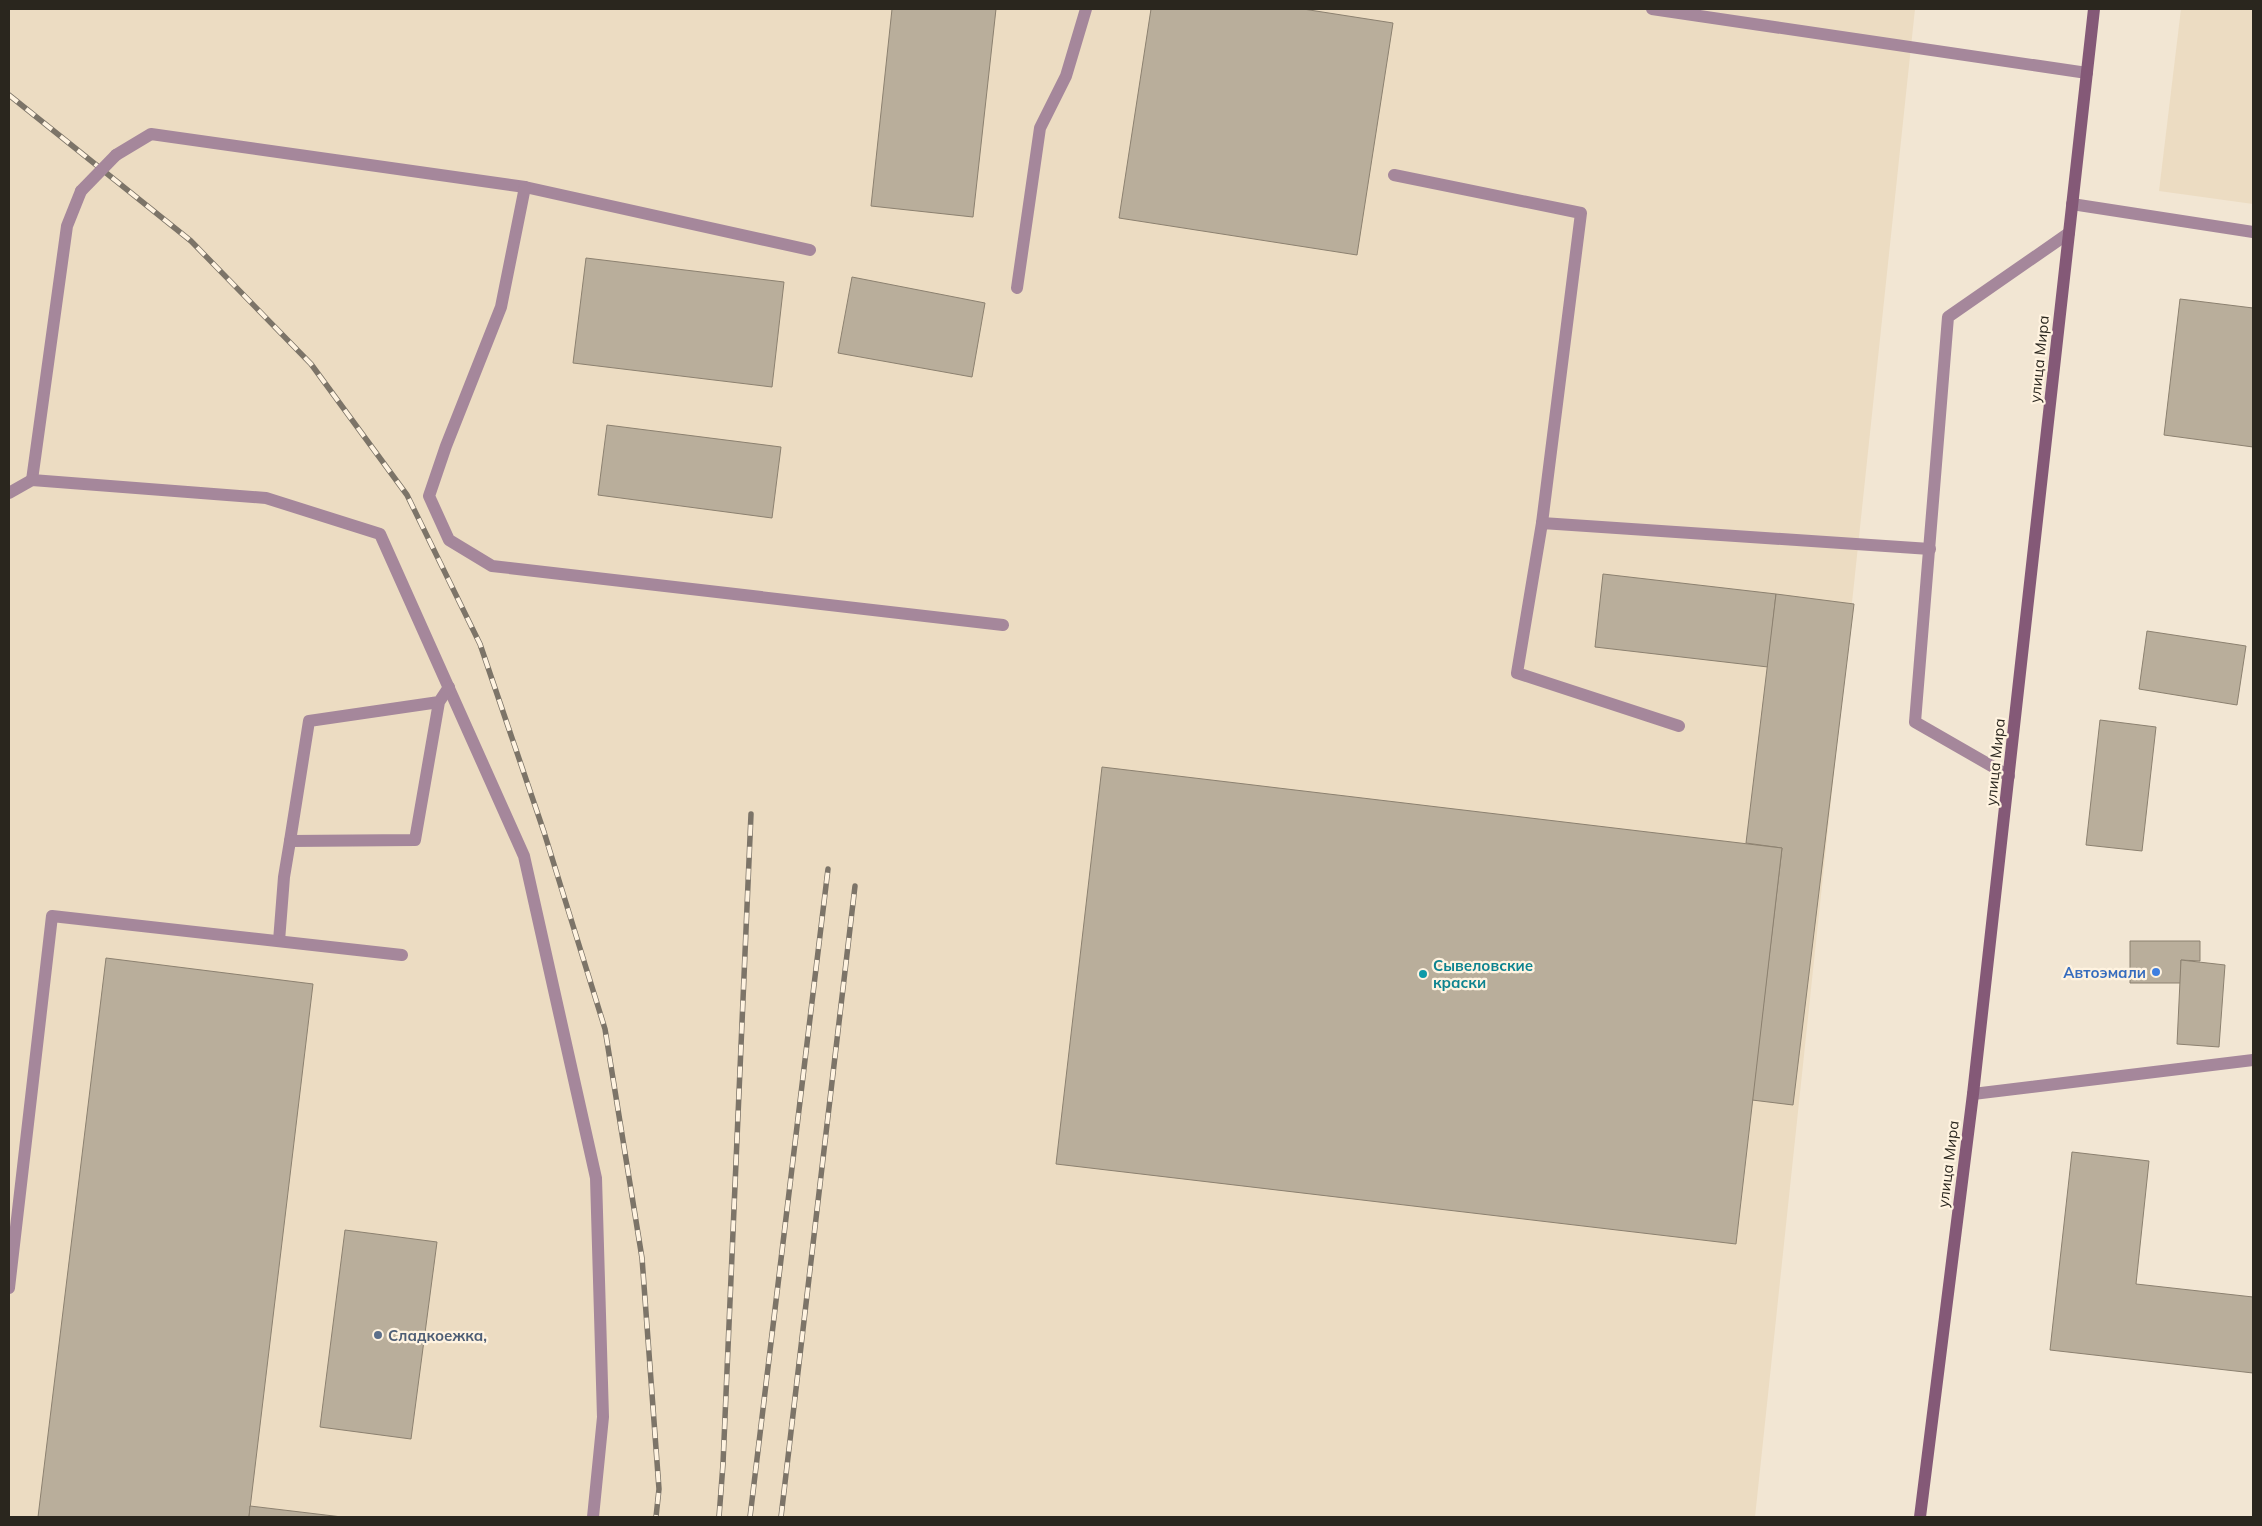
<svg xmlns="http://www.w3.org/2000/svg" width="2262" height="1526" font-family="Mulish,sans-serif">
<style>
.built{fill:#ecdcc2}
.building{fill:#b9ae9b;stroke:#8c8170}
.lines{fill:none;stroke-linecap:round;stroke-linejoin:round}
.lane{stroke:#a5879b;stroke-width:12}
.secondary{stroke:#845977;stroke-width:12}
.rail-casing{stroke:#7c7468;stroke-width:5.5}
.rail{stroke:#fff3e0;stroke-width:4;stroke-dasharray:11;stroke-linecap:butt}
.lane-bridge{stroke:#a5879b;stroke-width:12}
.shop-dot{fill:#3f7fe0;stroke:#fff3e0;stroke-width:2}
.culture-dot{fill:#0f9aa8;stroke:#fff3e0;stroke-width:2}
.service-dot{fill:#5c6f8a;stroke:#fff3e0;stroke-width:2}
.labels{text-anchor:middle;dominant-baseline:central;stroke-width:4.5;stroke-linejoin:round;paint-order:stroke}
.street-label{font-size:15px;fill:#2a261e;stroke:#fff3e0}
.culture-label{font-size:15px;font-weight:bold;fill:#0d838f;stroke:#fff3e0;text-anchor:start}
.shop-label{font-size:15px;font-weight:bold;fill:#366cbe;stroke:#fff3e0;text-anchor:end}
.service-label{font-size:15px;font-weight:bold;fill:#4e5e75;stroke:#fff3e0;text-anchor:start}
</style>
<rect width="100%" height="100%" fill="#f2e6d3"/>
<g class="built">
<polygon points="9,9 1915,9 1755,1517 9,1517"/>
<polygon points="2181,9 2253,9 2253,204 2159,191"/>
</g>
<g class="building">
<polygon points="892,9 996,9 973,217 871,206"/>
<polygon points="1151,9 1303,9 1393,23 1357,255 1119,218"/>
<polygon points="586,258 784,282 772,387 573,363"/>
<polygon points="852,277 985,303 972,377 838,353"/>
<polygon points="2180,299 2253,308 2253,447 2164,435"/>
<polygon points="607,425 781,447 772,518 598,495"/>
<polygon points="1603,574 1776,594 1768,667 1595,647"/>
<polygon points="1776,594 1854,604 1793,1105 1752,1100 1782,848 1746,843"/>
<polygon points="2147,631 2246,646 2237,705 2139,689"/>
<polygon points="2100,720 2156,727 2142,851 2086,845"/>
<polygon points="1102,767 1782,848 1736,1244 1056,1164"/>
<polygon points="2130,941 2200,941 2200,961 2181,960 2181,983 2130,983"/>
<polygon points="106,958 313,984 249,1517 38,1517"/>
<polygon points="2181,960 2225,965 2219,1047 2177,1044"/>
<polygon points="2072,1152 2149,1161 2136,1284 2253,1297 2253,1373 2050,1350"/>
<polygon points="345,1230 437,1242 411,1439 320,1427"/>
<polygon points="250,1506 342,1517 249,1517"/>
</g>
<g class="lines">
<g class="lane">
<polyline points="1652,9 2087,73"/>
<polyline points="116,155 151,134 525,187 810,250"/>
<polyline points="1394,175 1581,213 1542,523"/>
<polyline points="525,187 501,307 446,446 429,496 449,540 492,566 1003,625"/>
<polyline points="2072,204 2253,232"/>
<polyline points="1017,288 1040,128 1066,76 1086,9"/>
<polyline points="32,480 67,226 81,191"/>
<polyline points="9,493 32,480 266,498 380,534 524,856 596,1178 603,1417 593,1517"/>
<polyline points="439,702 415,840 290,841 309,721 439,702 449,687"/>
<polyline points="1679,726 1517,673 1542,523 1930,549"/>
<polyline points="2009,776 1915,722 1948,317 2069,233"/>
<polyline points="279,941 284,877 290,841"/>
<polyline points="1973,1094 2253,1060"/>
<polyline points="9,1288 52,916 402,955"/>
</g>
<polyline class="secondary" points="1920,1517 1973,1094 2094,9"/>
<g class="rail-casing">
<g id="rail">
<polyline points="9,95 191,241 311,364 407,495 480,644 544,832 605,1029 642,1258 659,1489 656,1517"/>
<polyline points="719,1517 723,1464 751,814"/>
<polyline points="750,1517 828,869"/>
<polyline points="781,1517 855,886"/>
</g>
</g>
<use href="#rail" class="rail"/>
<polyline class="lane-bridge" points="81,191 116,155"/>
</g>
<circle class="shop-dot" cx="2156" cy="972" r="5"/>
<circle class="culture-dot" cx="1423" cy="974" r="5"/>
<circle class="service-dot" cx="378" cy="1335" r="5"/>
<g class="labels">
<g class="street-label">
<text transform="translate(2039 359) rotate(-84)">улица Мира</text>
<text transform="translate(1995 762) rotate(-84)">улица Мира</text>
<text transform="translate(1948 1164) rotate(-83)">улица Мира</text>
</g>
<g class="culture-label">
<text x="1433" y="965">Сывеловские<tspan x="1433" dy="17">краски</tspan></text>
</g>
<g class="shop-label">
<text x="2146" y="972">Автоэмали</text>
</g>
<g class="service-label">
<text x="388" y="1335">Сладкоежка,</text>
</g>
</g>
<rect width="2262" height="1526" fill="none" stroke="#2a261e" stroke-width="20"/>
</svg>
